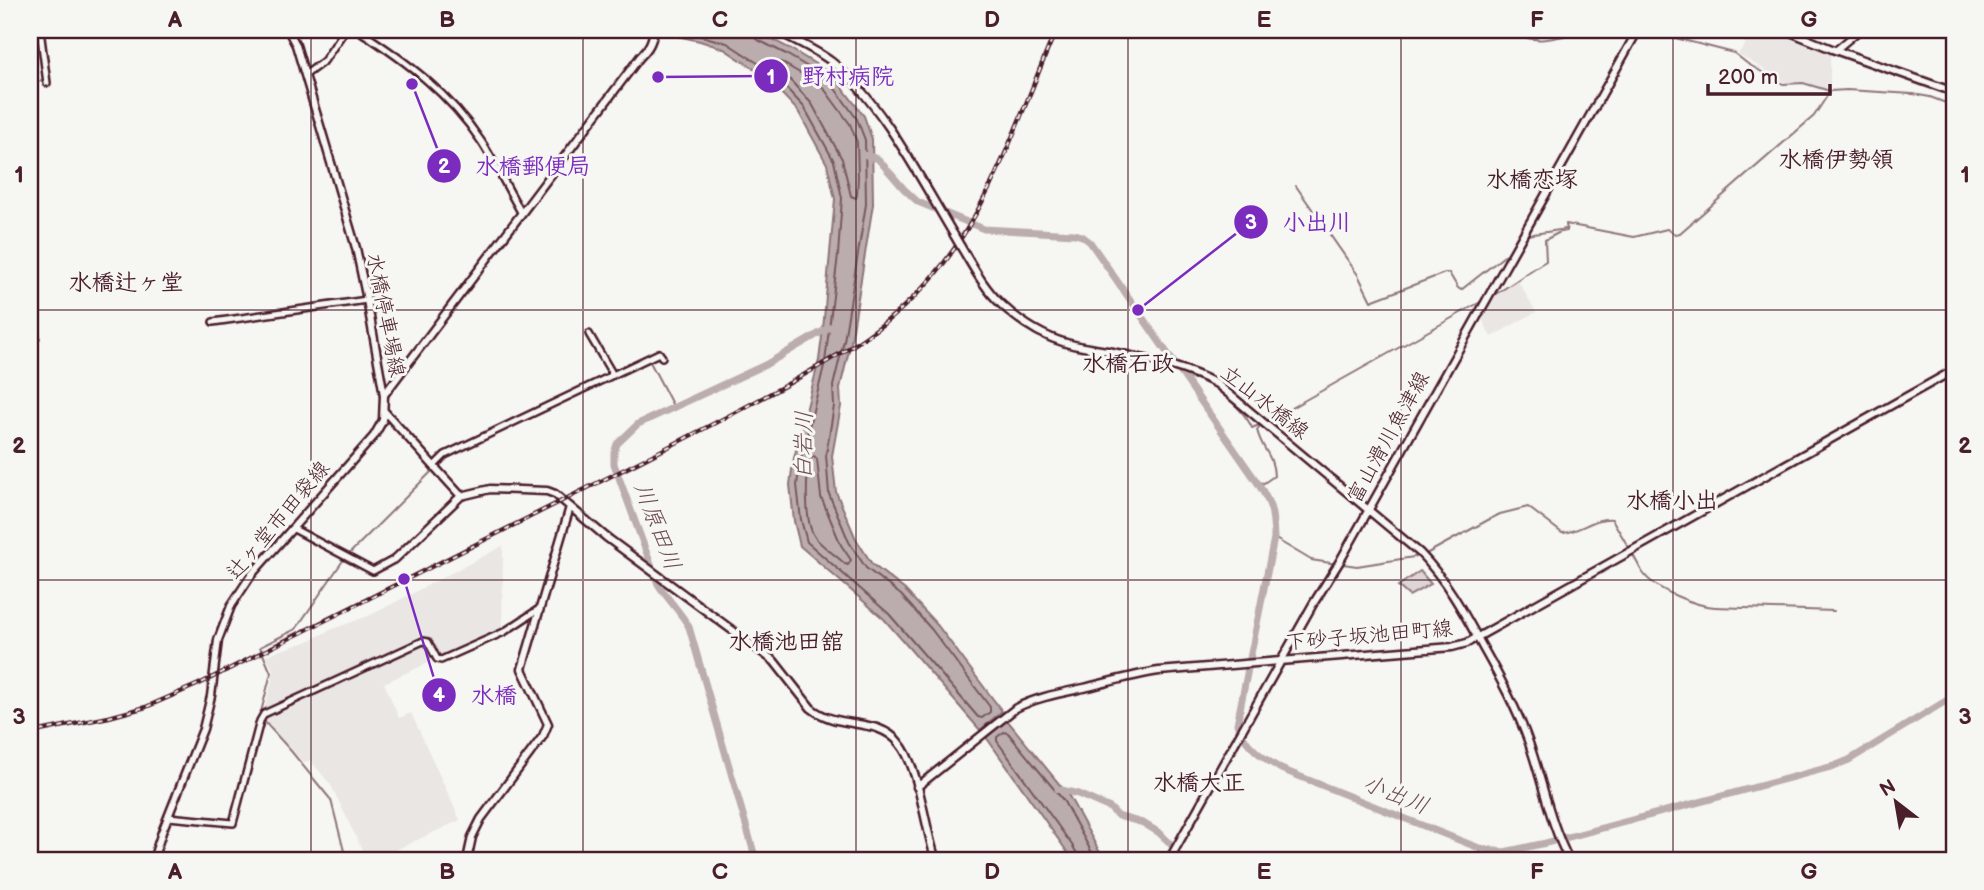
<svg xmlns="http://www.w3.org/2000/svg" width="1984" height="890" viewBox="0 0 1984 890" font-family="'Balsamiq Sans','Klee One',sans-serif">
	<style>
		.built { fill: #e9e6e3 }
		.green { fill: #ddd6d5; stroke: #947a80; stroke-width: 2 }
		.water { fill: #bbadae; stroke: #8e747a; stroke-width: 2 }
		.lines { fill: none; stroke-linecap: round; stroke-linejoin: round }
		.shore { stroke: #77585f; stroke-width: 2 }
		.stream { stroke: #8e747a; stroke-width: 2 }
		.river { stroke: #bbadae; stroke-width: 7 }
		.minor-casing { stroke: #4a1f2b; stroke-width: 10 }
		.major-casing { stroke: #4a1f2b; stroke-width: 11 }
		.minor { stroke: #f6f6f2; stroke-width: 5 }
		.major { stroke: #f6f6f2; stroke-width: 6 }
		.rail-casing { stroke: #4a1f2b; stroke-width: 4.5 }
		.rail { stroke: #f6f6f2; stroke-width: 2; stroke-dasharray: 5; stroke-linecap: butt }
		.major-bridge-casing { stroke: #4a1f2b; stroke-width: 11; stroke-linecap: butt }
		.major-bridge { stroke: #f6f6f2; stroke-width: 6 }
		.grid { fill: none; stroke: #4a1f2b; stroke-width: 2; stroke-opacity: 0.55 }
		.labels { text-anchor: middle; stroke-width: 6; stroke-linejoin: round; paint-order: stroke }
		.street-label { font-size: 21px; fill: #4a1f2b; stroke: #f6f6f2 }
		.neighbourhood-label { font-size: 23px; font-weight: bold; fill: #4a1f2b; stroke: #f6f6f2 }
		.water-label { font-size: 23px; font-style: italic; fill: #6c4a52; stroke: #f6f6f2 }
		.leader { fill: none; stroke: #7b2cbf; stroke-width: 2.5 }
		.callout-dot { fill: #7b2cbf; stroke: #f6f6f2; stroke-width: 2.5 }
		.mark-label { font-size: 21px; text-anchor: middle; font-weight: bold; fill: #fff }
		.callout-label { font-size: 23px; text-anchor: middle; font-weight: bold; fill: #7b2cbf; stroke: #f6f6f2; stroke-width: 6; stroke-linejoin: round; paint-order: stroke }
		.neatline { fill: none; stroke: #4a1f2b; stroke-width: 2.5 }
		.grid-label { font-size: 23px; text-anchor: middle; font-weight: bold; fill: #4a1f2b }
	</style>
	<rect width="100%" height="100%" fill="#f6f6f2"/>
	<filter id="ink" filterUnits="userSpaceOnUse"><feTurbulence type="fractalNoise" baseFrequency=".0143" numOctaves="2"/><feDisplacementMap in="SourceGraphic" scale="14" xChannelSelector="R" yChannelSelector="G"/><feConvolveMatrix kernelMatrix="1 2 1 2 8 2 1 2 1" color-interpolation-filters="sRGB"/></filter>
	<g filter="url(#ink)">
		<!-- built -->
		<g class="built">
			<path d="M1739 30H1779L1790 36 1830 52V90L1803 82 1786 83 1738 54 1746 44 1734 35Z"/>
			<path d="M1518 281 1536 312 1491 337 1481 317 1494 296Z"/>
			<path d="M503 546 502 629 384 683 399 718 411 713 460 820 374 860H367L331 785 310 760 304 763 265 720 264 711 274 672 266 655 306 642 333 629 371 615Z"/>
		</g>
		<!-- green -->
		<path class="green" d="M1420 571 1431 584 1409 596 1398 586Z"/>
		<!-- water -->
		<g class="water">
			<path d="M649 30H754L789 48 832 74 864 116 872 139 873 204 851 342 840 388 841 406 832 456 836 492 856 539 872 564 905 590 938 626 1002 711 980 730 884 619 800 546 794 521 790 485 793 462 819 360 823 329 835 199 827 164 798 111 765 76 724 49 700 41Z"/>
			<path d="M1007 720 1069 796 1104 860H1073L986 737Z"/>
		</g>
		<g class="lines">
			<!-- shore -->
			<g class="shore">
				<path d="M679 30 727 43 770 71 804 107 834 161 842 198 838 255 825 362 800 463 797 485 801 520 807 542 889 614 978 717 982 718 990 712V707L932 630 901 595 866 568 849 542 829 494 826 455 834 406 833 386 844 341 866 204 865 140 857 119 828 79 786 54 756 39 753 35 752 30"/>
				<path d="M781 62 822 86 850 124 857 142 858 177 857 195 856 198 851 196 842 159 812 104 779 68V65Z"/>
				<path d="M814 456 817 459 821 497 841 545 851 560 848 565 845 564C837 556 821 546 815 537 804 523 806 476 810 459Z"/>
				<path d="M1078 860V855L1072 845 997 741V737L1004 732 1008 733 1063 800 1096 860"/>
			</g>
			<!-- stream -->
			<g class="stream">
				<path d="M1501 30C1538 44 1547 41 1584 30"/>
				<path d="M1644 30 1734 53 1748 64 1783 84 1803 83 1830 91 1847 90 1913 94 1930 97 1954 106"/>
				<path d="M30 83 42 81"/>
				<path d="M1296 186 1358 275 1371 301 1445 273H1449L1458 288 1461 290 1508 253 1518 237"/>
				<path d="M1527 235 1566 229"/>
				<path d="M30 264 40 339"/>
				<path d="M1492 296C1512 285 1527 272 1546 261L1545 240 1560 232 1567 231 1566 224 1634 237 1667 229 1675 234 1680 233 1814 116 1829 93"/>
				<path d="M649 360 674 408"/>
				<path d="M1186 379C1207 374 1245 410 1252 428L1261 424"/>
				<path d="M1266 422 1484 300"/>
				<path d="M437 466 446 458 600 384"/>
				<path d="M1257 482 1264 483 1274 476C1273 453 1262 451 1257 430L1261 424"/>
				<path d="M1274 538 1311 560 1337 564"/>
				<path d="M1632 553C1636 560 1639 567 1643 573 1655 590 1696 606 1715 607L1834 611"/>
				<path d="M1426 554 1488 520 1500 514 1528 507 1562 533C1580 532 1594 517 1612 519L1629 548"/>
				<path d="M348 555 433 470"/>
				<path d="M1343 564 1357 566 1420 556"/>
				<path d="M260 716 271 673 260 647 296 629 344 559"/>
				<path d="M263 720 291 751 331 800 344 851V860"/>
				<path d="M30 838 33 860"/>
				<path d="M1479 848 1482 860"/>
			</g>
			<!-- river -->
			<g class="river">
				<path d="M866 155 878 159 904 189 918 202 984 229 1075 234 1082 236 1090 242 1257 482C1272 505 1273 511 1274 538L1237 724C1244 745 1263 758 1281 769L1479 848 1504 852 1546 843 1834 766 1849 760 1954 696"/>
				<path d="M1058 789 1078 794 1110 808 1118 816 1143 823 1158 832 1170 843 1182 860"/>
				<path d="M756 860 689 627C680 611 667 599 658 584L614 464V453L617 444 638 424 765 365 830 327"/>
			</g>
			<!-- minor casing -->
			<g class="minor-casing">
				<g id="minor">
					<path d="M40 30 47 83"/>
					<path d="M358 30C406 61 449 93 481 141 496 164 507 188 521 212"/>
					<path d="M1836 50 1860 30"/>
					<path d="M305 75 324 61 345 30"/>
					<path d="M213 322 367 300"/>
					<path d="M589 334 613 375"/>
					<path d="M434 466 445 455 659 353 662 357"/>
					<path d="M292 528 373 571 395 559"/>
					<path d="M168 817 233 823 260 721 264 714 423 641 428 642 437 659 441 660 504 632 539 609"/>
				</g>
			</g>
			<!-- major casing -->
			<g class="major-casing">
				<g id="major">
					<path d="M775 30C794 40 815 49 832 62 881 101 921 180 954 235"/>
					<path d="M1785 30 1832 49 1954 92"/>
					<path d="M961 247C973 267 984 288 1001 304 1019 321 1042 336 1066 343 1079 347 1094 349 1108 351 1145 359 1184 366 1217 384L1420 553C1447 581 1464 613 1482 646 1500 678 1517 709 1529 743 1543 783 1550 823 1569 860"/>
					<path d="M384 395 640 57C649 48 652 42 654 30"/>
					<path d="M384 411 461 496"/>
					<path d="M395 559 461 496 490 489 547 491 555 494 606 537 774 661 811 708C831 724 854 721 877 728 885 731 894 736 899 743 919 765 925 830 936 860"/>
					<path d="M917 787 1016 708C1037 697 1061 693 1084 688 1109 682 1133 675 1159 671L1452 647 1467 643 1954 370"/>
					<path d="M153 860 162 832 203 729 211 696 218 640 231 606 252 574 374 436 383 420 384 395 367 300 356 248 324 139 296 45 288 30"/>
					<path d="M467 860 472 837 481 819 543 736 548 724 522 669 570 507"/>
					<path d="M1169 860 1313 604 1340 561 1638 30"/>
				</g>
			</g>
			<!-- minor -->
			<use href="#minor" class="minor"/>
			<!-- major -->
			<use href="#major" class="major"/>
			<!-- rail casing -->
			<g class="rail-casing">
				<path id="rail" d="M30 733 109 717 146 707 199 684C340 614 480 542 621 471 676 443 732 415 786 385 841 354 888 328 930 280 991 211 1020 113 1056 30"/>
			</g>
			<!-- rail -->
			<use href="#rail" class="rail"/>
			<!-- major-bridge casing -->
			<g class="major-bridge-casing">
				<path id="major-bridge" d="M954 235 961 247"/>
			</g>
			<!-- major-bridge -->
			<use href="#major-bridge" class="major-bridge"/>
		</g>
	</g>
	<!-- grid -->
	<path class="grid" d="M311 30V860M583 30V860M856 30V860M1128 30V860M1401 30V860M1673 30V860M30 310H1954M30 580H1954"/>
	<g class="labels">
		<!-- street labels -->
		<g class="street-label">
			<text transform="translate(386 315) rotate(79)" y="7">水橋停車場線</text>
			<text transform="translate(1265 402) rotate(38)" y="7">立山水橋線</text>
			<text transform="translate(1388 437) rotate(-61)" y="7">富山滑川魚津線</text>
			<text transform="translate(278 520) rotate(-50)" y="7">辻ヶ堂市田袋線</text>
			<text transform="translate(1369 635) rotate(-5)" y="7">下砂子坂池田町線</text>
		</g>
		<!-- neighbourhood labels -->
		<g class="neighbourhood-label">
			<text x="1836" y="167">水橋伊勢領</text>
			<text x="1532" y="187">水橋恋塚</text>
			<text x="126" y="290">水橋辻ヶ堂</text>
			<text x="1128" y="371">水橋石政</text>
			<text x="1672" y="508">水橋小出</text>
			<text x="786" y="649">水橋池田舘</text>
			<text x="1199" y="790">水橋大正</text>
		</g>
		<!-- water labels -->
		<g class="water-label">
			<text transform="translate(803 445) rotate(-89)" y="8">白岩川</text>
			<text transform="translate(658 526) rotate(69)" y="8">川原田川</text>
			<text transform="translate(1396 794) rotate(22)" y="8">小出川</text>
		</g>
	</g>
	<!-- callouts -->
	<path class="leader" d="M658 77L771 76M412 84L444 166M1138 310L1251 222M404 579L439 695"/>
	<g class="callout-dot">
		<circle cx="658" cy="77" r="7"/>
		<circle cx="412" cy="84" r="7"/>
		<circle cx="1138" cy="310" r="7"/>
		<circle cx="404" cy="579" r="7"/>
		<circle cx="771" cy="76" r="18"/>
		<circle cx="444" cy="166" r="18"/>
		<circle cx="1251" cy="222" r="18"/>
		<circle cx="439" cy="695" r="18"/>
	</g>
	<g class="mark-label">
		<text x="771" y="84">1</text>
		<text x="444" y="173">2</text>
		<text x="1251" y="229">3</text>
		<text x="439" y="702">4</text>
	</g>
	<g class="callout-label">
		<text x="848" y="84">野村病院</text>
		<text x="533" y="174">水橋郵便局</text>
		<text x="1317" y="230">小出川</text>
		<text x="494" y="703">水橋</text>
	</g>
	<!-- margin -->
	<rect width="1984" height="890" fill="none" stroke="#f6f6f2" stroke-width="77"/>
	<!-- north arrow -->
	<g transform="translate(1896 802) rotate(329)" stroke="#f6f6f2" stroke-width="5" paint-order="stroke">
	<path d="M0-5L12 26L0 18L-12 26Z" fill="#4a1f2b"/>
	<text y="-10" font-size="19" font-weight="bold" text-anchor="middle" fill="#4a1f2b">N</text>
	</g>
	<!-- scale -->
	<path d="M1708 84v10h122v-10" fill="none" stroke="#4a1f2b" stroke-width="3.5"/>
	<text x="1718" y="84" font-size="21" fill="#4a1f2b" stroke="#f6f6f2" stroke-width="5" paint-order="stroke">200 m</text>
	<rect x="38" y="38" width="1908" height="814" class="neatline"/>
	<g class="grid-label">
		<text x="175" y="27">A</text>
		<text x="447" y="27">B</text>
		<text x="720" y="27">C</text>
		<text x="992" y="27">D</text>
		<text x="1264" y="27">E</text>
		<text x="1537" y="27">F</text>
		<text x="1809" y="27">G</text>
		<text x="19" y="182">1</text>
		<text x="1965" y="182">1</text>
		<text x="19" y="453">2</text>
		<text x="1965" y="453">2</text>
		<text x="19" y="724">3</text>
		<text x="1965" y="724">3</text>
		<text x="175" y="879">A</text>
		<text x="447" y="879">B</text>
		<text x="720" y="879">C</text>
		<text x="992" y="879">D</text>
		<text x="1264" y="879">E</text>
		<text x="1537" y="879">F</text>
		<text x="1809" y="879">G</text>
	</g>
</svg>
